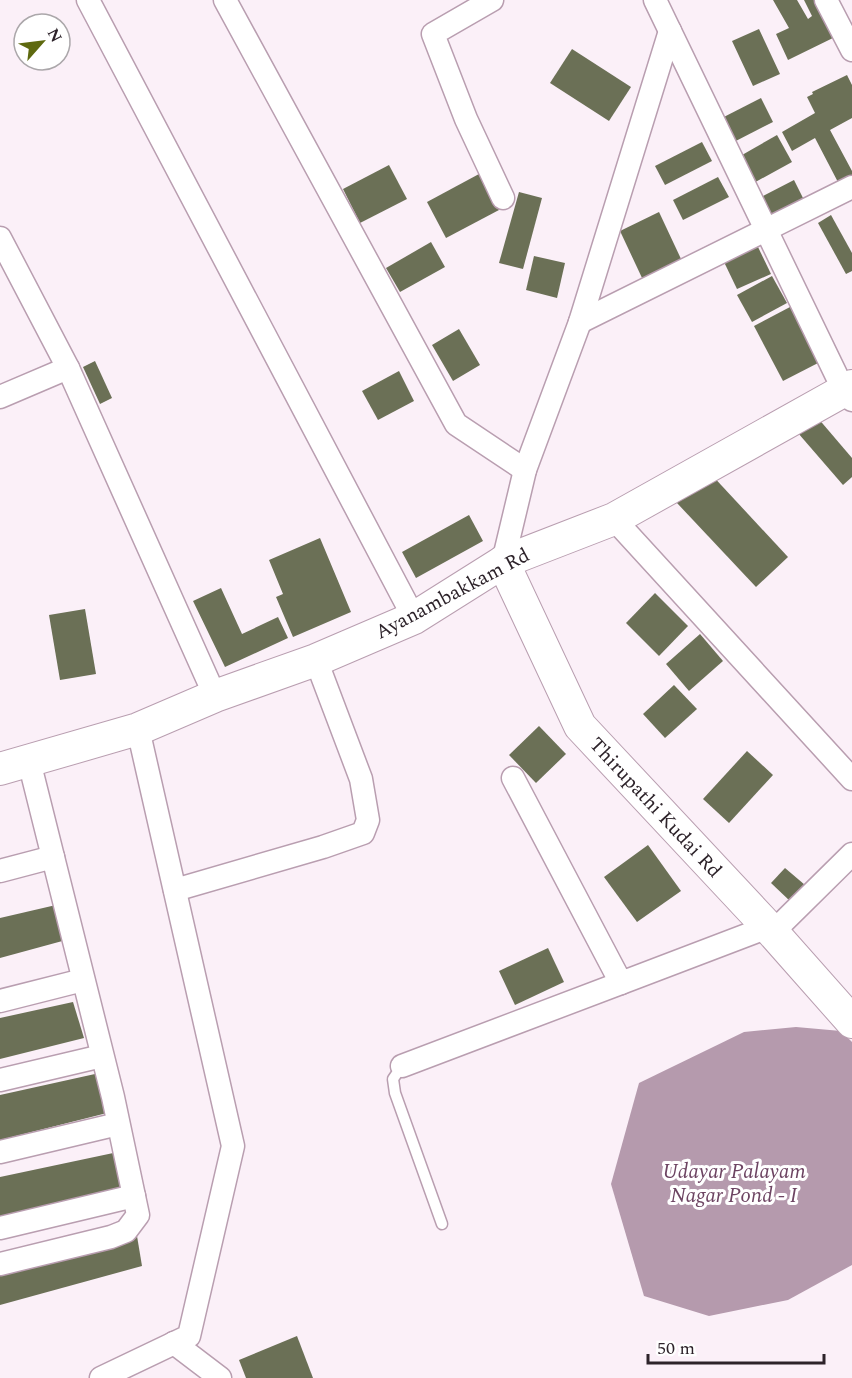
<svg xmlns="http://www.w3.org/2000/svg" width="852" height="1378" viewBox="0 0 852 1378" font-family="Spectral,serif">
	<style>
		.water { fill: #b59aad }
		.building { fill: #6b7056 }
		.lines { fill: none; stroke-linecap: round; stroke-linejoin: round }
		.lane-casing { stroke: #b99eb0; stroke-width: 13 }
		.street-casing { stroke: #b99eb0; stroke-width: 25 }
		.secondary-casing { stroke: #b99eb0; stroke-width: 34 }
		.lane { stroke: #fff; stroke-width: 10 }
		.street { stroke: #fff; stroke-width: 22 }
		.secondary { stroke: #fff; stroke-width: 32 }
		.labels { text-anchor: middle; stroke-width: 6; stroke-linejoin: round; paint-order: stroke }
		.street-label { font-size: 20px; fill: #2d232a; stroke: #fff }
		.water-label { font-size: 21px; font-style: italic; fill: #6d4462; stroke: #fff }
	</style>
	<rect width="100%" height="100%" fill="#fbf0f8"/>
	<!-- water -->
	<path class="water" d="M796 1027 841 1031 852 1042V1265L788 1300 709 1316 644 1296 611 1184 639 1083 744 1032Z"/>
	<!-- building -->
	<g class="building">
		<path d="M773 0H797L808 19 812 16 804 0H819L837 36 788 60 776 34 789 28Z"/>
		<path d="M759 29 780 74 753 86 732 41Z"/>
		<path d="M572 49 631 87 609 121 550 83Z"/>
		<path d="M847 75 852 85V118L830 130 852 171V180L840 186 815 138 792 151 782 132 815 113 807 97 813 94 812 92Z"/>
		<path d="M761 98 773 122 728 145 716 121Z"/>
		<path d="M777 135 792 162 750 185 735 159Z"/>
		<path d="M702 142 712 161 665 185 655 166Z"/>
		<path d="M389 165 407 199 360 223 343 189Z"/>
		<path d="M479 174 499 210 446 238 427 202Z"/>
		<path d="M718 177 729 197 683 220 673 200Z"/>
		<path d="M794 180 807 206 771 225 757 199Z"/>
		<path d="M519 192 542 198 523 269 499 263Z"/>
		<path d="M659 212 682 261 643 280 620 231Z"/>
		<path d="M831 215 852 253V271L846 274 818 223Z"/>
		<path d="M431 242 445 267 400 292 386 268Z"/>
		<path d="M758 247 771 274 737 289 724 262Z"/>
		<path d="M534 256 565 263 557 298 526 290Z"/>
		<path d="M772 276 787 303 752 322 737 295Z"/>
		<path d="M790 307 820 362 783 381 754 326Z"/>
		<path d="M459 329 480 365 453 381 432 345Z"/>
		<path d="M95 361 112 398 100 404 83 367Z"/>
		<path d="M399 371 414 401 378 420 362 391Z"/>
		<path d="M817 417 852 458V477L843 485 798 433Z"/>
		<path d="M709 472 788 557 756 587 677 503Z"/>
		<path d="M469 515 483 541 416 578 402 552Z"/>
		<path d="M320 538 351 612 293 637 276 597 283 594 269 560Z"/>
		<path d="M221 588 242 634 278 617 288 638 225 667 193 601Z"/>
		<path d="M655 593 688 626 659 656 626 623Z"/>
		<path d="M85 609 96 674 60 680 49 615Z"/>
		<path d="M700 634 723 661 689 691 666 664Z"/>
		<path d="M674 685 697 709 665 738 643 714Z"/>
		<path d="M539 726 566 754 536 783 509 755Z"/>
		<path d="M747 751 773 775 729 823 703 799Z"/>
		<path d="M648 845 681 891 637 922 604 877Z"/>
		<path d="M785 868 805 885 791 902 771 883Z"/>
		<path d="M56 905 66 940 0 958V918Z"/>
		<path d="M548 948 564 982 515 1005 499 971Z"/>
		<path d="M73 1002 84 1038 0 1059V1018Z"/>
		<path d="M95 1074 107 1113 0 1140V1095Z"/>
		<path d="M118 1152 125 1188 0 1218V1177Z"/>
		<path d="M137 1236 142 1266 0 1305V1270Z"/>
		<path d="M297 1336 313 1378H246L239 1360Z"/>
	</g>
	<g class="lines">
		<!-- lane casing -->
		<g class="lane-casing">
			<path id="lane" d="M402 1066 393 1079 395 1093 442 1224"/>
		</g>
		<!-- street casing -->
		<g class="street-casing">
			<g id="street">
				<path d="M88 0 414 618"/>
				<path d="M225 0 456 424 525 470"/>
				<path d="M492 0 433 34 466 119 503 198"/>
				<path d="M655 0 844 391 852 400"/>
				<path d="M826 0 852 50"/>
				<path d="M0 238 68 368 215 696"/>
				<path d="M580 322 852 187"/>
				<path d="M0 397 68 368"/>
				<path d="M614 519 852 779"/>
				<path d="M503 562 525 470 580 322 670 31"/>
				<path d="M513 778 621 983 768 927"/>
				<path d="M0 871 53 857"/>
				<path d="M175 890 323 847 363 833 368 820 361 779 316 660"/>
				<path d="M773 932 852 854"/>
				<path d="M0 1001 83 980"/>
				<path d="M402 1066 621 983"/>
				<path d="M0 1080 102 1056"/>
				<path d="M0 1152 118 1124"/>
				<path d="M0 1228 134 1196"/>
				<path d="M0 1264 111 1237 126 1231 138 1215 113 1097 29 761"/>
				<path d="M174 1343 220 1378"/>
				<path d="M101 1378 189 1336 233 1146 138 729"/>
			</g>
		</g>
		<!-- secondary casing -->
		<g class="secondary-casing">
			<g id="secondary">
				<path d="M503 562 580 726 768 927 852 1022"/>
				<path d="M0 769 138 729 215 696 316 660 414 618 503 562 614 519 852 386"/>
			</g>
		</g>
		<!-- lane -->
		<use href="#lane" class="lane"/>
		<!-- street -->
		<use href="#street" class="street"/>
		<!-- secondary -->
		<use href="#secondary" class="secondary"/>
	</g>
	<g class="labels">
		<!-- street labels -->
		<g class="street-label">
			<text transform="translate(452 593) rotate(-28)" y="7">Ayanambakkam Rd</text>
			<text transform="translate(656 807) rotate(47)" y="7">Thirupathi Kudai Rd</text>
		</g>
		<!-- water labels -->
		<g class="water-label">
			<text x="734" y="1178">Udayar Palayam<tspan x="734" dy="24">Nagar Pond - I</tspan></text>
		</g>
	</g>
	<!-- north arrow -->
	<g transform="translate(42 42) rotate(62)"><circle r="28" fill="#ffffff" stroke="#aba7aa" stroke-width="1.5"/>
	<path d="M0-4.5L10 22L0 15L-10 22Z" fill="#5e690f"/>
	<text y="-9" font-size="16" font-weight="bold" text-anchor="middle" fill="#2d232a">N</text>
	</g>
	<!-- scale -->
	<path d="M648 1354v9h176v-9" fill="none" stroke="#2d232a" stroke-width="3"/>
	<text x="657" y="1354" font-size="18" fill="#2d232a" stroke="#ffffff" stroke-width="4.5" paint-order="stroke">50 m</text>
</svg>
